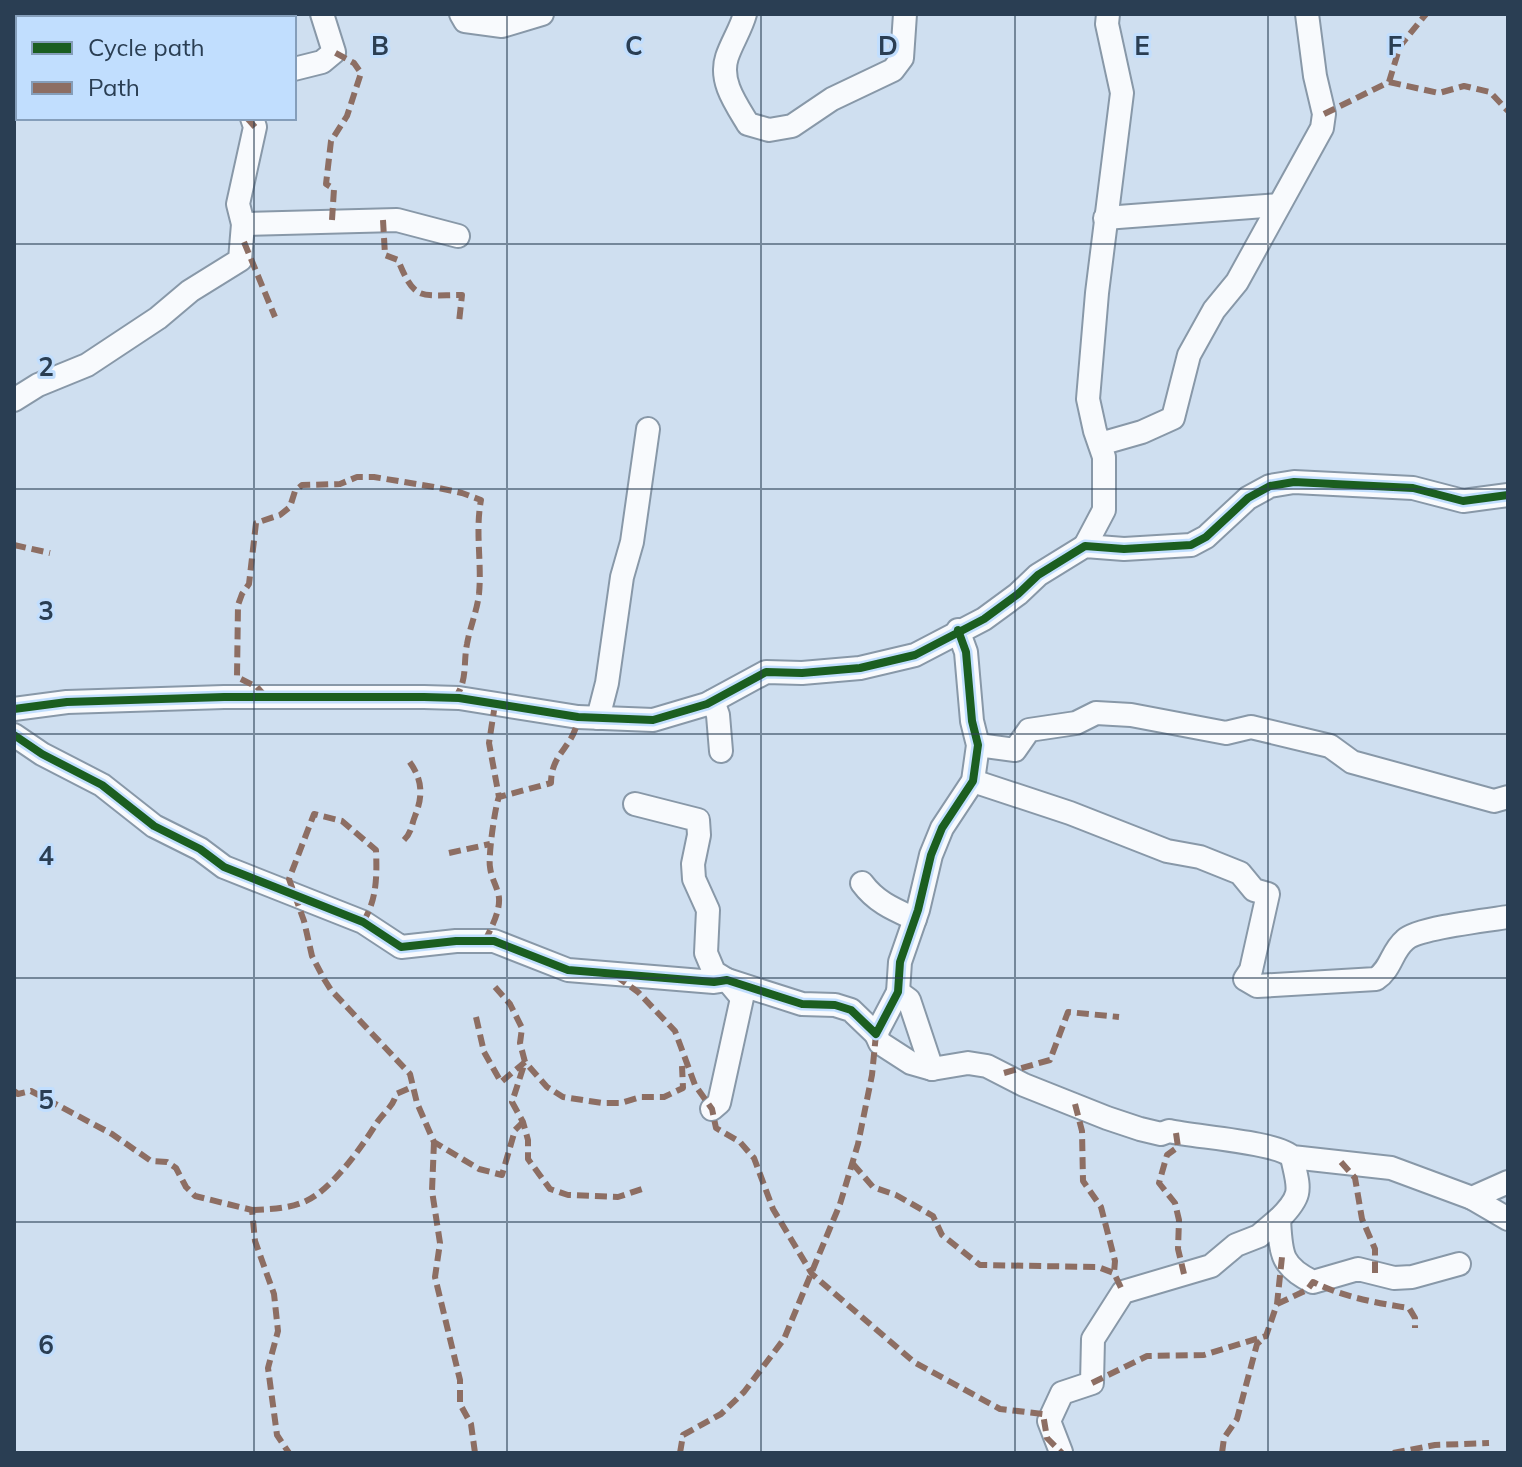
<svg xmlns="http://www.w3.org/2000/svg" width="1522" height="1467" viewBox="0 0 1522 1467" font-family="Mulish,sans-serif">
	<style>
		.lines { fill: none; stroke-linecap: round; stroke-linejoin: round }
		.minor-casing { stroke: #8898a8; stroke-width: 26 }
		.minor { stroke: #f8fafd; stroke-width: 22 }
		.quiet { stroke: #8d6e63; stroke-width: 6; stroke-dasharray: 12 6; stroke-linecap: butt }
		.cycleway-casing { stroke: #c1defe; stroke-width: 13 }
		.cycleway { stroke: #1b5e20; stroke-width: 8 }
		.grid { fill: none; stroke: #2a3e53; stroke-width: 2; stroke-opacity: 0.55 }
		.grid-label { font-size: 26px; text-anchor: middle; font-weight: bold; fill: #2a3e53; stroke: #c1defe; stroke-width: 6; stroke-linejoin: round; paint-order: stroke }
	</style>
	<rect width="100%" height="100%" fill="#cfdff0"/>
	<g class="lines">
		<!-- minor casing -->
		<g class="minor-casing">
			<g id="minor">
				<path d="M461 14 465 21 502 26 542 14"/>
				<path d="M745 14C741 29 732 42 727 57 719 81 736 104 748 124L769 130 792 126 832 99 893 70 902 58 905 14"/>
				<path d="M294 69 322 62 334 52 322 14"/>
				<path d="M1105 218 1279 205"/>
				<path d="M243 224 397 220 458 236"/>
				<path d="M14 400 38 385 87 365 158 318 190 291 240 260 243 224 238 204 255 127 252 118"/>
				<path d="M1100 444 1142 432 1173 418 1189 355 1214 310 1237 282 1322 128 1324 114 1315 76 1307 14"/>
				<path d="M1085 546 1104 510V457L1095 431 1088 399 1097 293 1122 93 1107 24 1108 14"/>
				<path d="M713 701 718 715 721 751"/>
				<path d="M14 709 67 702 224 697H424L459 698 578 717 653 720 707 704 766 672 802 673 860 668 915 655 984 619 1018 594 1038 575 1085 546 1124 549 1191 545 1206 537 1248 498 1270 486 1294 482 1413 488 1463 501 1508 495"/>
				<path d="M598 718 607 683 622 577 632 542 648 429"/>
				<path d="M14 735 42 754 102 785 154 826 200 849 224 867 363 922 401 947 456 941H494L568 970 714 982 727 980 802 1004 835 1005 851 1010 876 1034 898 992 900 962 918 910 931 855 942 828 973 781 978 745 972 721 966 652 958 630"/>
				<path d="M978 745 1015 750 1029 730 1076 723 1096 713 1131 715 1226 733 1251 727 1330 746 1352 762 1494 801 1508 797"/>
				<path d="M973 781 1070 813 1167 851 1200 857 1240 873 1254 890 1268 894 1251 970 1245 979 1257 986 1376 979C1392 968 1391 952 1405 940 1417 928 1488 920 1508 917"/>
				<path d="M635 804 698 820 699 835 693 864 694 879 708 910 706 953 714 972 727 980 742 998 719 1103 712 1109"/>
				<path d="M862 883C876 902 893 909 915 919"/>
				<path d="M898 992 909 1000 932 1069"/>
				<path d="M876 1034 880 1043 911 1063 932 1069 968 1063 987 1066 1024 1085 1107 1118 1140 1129 1161 1134 1169 1131C1194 1137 1278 1142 1292 1157L1391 1168 1472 1198 1508 1182"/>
				<path d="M1292 1157C1299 1189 1304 1194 1279 1219 1281 1253 1280 1266 1313 1282L1358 1269 1394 1278 1412 1277 1459 1264"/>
				<path d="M1472 1198 1508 1219"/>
				<path d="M1061 1452 1049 1421 1062 1393 1092 1383 1093 1339 1123 1292 1211 1266 1236 1245 1259 1236 1279 1219"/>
			</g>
		</g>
		<!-- minor -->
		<use href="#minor" class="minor"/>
		<!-- quiet -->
		<g class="quiet">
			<path d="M1389 82 1439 93 1464 86 1490 92 1508 111"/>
			<path d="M1324 114 1389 82 1400 46 1426 14"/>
			<path d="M247 118 255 127"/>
			<path d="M332 220 334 189 326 184 331 141 347 116 361 73 354 63 334 52"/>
			<path d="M383 220 385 255 398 260C415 302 420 295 462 295L459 322"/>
			<path d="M244 242 275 317"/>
			<path d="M14 545 50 553"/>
			<path d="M265 696 257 687 237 677 238 605 242 594 249 584 256 523 280 515 290 507 295 491 302 485 340 484 357 477H374L434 487 462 493 481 500C475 532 482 563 479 594 477 611 470 627 467 644 463 664 468 680 455 698"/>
			<path d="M495 704 489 743 499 797"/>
			<path d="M404 840C412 832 411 826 415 816 423 796 423 780 409 761"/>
			<path d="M449 853 490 844"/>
			<path d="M363 922C377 900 377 876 376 850L342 821 314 814 289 879 304 921 312 956 324 979 331 990 410 1074 417 1103 434 1142 479 1169 502 1175 515 1130 523 1122"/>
			<path d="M485 941C491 928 500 912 499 898 498 888 491 878 490 867 488 857 495 806 499 797L551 783C551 752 575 747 578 717"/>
			<path d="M616 976 638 992 675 1031 695 1085 712 1109 716 1128 740 1142 754 1158 773 1209 812 1274 914 1362 1000 1409 1043 1414 1047 1438 1062 1453"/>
			<path d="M495 987 510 1004 522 1028 520 1043 525 1062 512 1102 523 1122 528 1140V1159L550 1189 568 1195 618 1197 645 1188"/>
			<path d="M476 1017 484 1052 501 1082 525 1062 547 1087 563 1097 602 1103H621L641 1097H664L683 1088 682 1066"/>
			<path d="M1004 1073 1050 1060 1068 1012 1119 1017"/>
			<path d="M14 1091 18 1094 31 1091 112 1134 151 1161 167 1162 176 1168 186 1187 195 1196 252 1210 255 1241 274 1294 278 1331 268 1368 277 1435 289 1453"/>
			<path d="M1075 1104 1082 1131 1083 1181 1101 1207 1115 1261 1114 1273"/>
			<path d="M1176 1133 1178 1147 1167 1155 1159 1183 1175 1203 1179 1220 1178 1249 1184 1274"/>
			<path d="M434 1142 432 1191 440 1243 435 1277 460 1380V1404L471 1424 475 1453"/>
			<path d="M1341 1162 1355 1178 1362 1219 1375 1249V1273"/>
			<path d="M853 1164 873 1187 896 1195 933 1216 942 1235 980 1265 1098 1267 1114 1273 1123 1292"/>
			<path d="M252 1210C270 1209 289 1209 306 1201 331 1190 362 1147 376 1124 383 1113 394 1106 396 1094L412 1087"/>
			<path d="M1277 1304 1307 1290 1313 1282C1343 1297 1376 1303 1409 1308L1415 1318V1328"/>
			<path d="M1092 1383 1147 1356 1204 1355 1266 1336 1277 1304 1282 1257"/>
			<path d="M680 1453 683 1435 721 1414 744 1392 784 1339 840 1204 858 1144 872 1075 876 1034"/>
			<path d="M1222 1453 1224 1438 1237 1419 1257 1344 1266 1336"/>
			<path d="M1393 1453 1435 1445 1489 1443"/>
		</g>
		<!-- cycleway casing -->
		<g class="cycleway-casing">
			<g id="cycleway">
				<path d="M14 709 67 702 224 697H424L459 698 578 717 653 720 707 704 766 672 802 673 860 668 915 655 984 619 1018 594 1038 575 1085 546 1124 549 1191 545 1206 537 1248 498 1270 486 1294 482 1413 488 1463 501 1508 495"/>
				<path d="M14 735 42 754 102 785 154 826 200 849 224 867 363 922 401 947 456 941H494L568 970 714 982 727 980 802 1004 835 1005 851 1010 876 1034 898 992 900 962 918 910 931 855 942 828 973 781 978 745 972 721 966 652 958 630"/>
			</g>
		</g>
		<!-- cycleway -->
		<use href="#cycleway" class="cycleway"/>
	</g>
	<!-- grid -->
	<path class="grid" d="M254 14V18M507 14V1453M761 14V1453M1015 14V1453M1268 14V1453M254 118V1453M14 244H1508M14 489H1508M14 734H1508M14 978H1508M14 1222H1508"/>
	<g class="grid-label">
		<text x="380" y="55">B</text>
		<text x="634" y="55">C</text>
		<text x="888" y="55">D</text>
		<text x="1142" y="55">E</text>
		<text x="1395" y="55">F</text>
		<text x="46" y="376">2</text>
		<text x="46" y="620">3</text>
		<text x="46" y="865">4</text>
		<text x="46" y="1109">5</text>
		<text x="46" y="1354">6</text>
	</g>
	<!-- border -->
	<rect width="1522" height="1467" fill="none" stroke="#2a3e53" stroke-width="32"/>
	<!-- legend -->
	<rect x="16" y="16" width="280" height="104" fill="#c1defe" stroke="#859eba" stroke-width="2"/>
	<rect x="32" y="42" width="40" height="12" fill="#1b5e20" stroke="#859eba" stroke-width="2"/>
	<text x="88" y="56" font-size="24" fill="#2a3e53">Cycle path</text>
	<rect x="32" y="82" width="40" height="12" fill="#8d6e63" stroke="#859eba" stroke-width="2"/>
	<text x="88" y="96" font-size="24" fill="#2a3e53">Path</text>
</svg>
